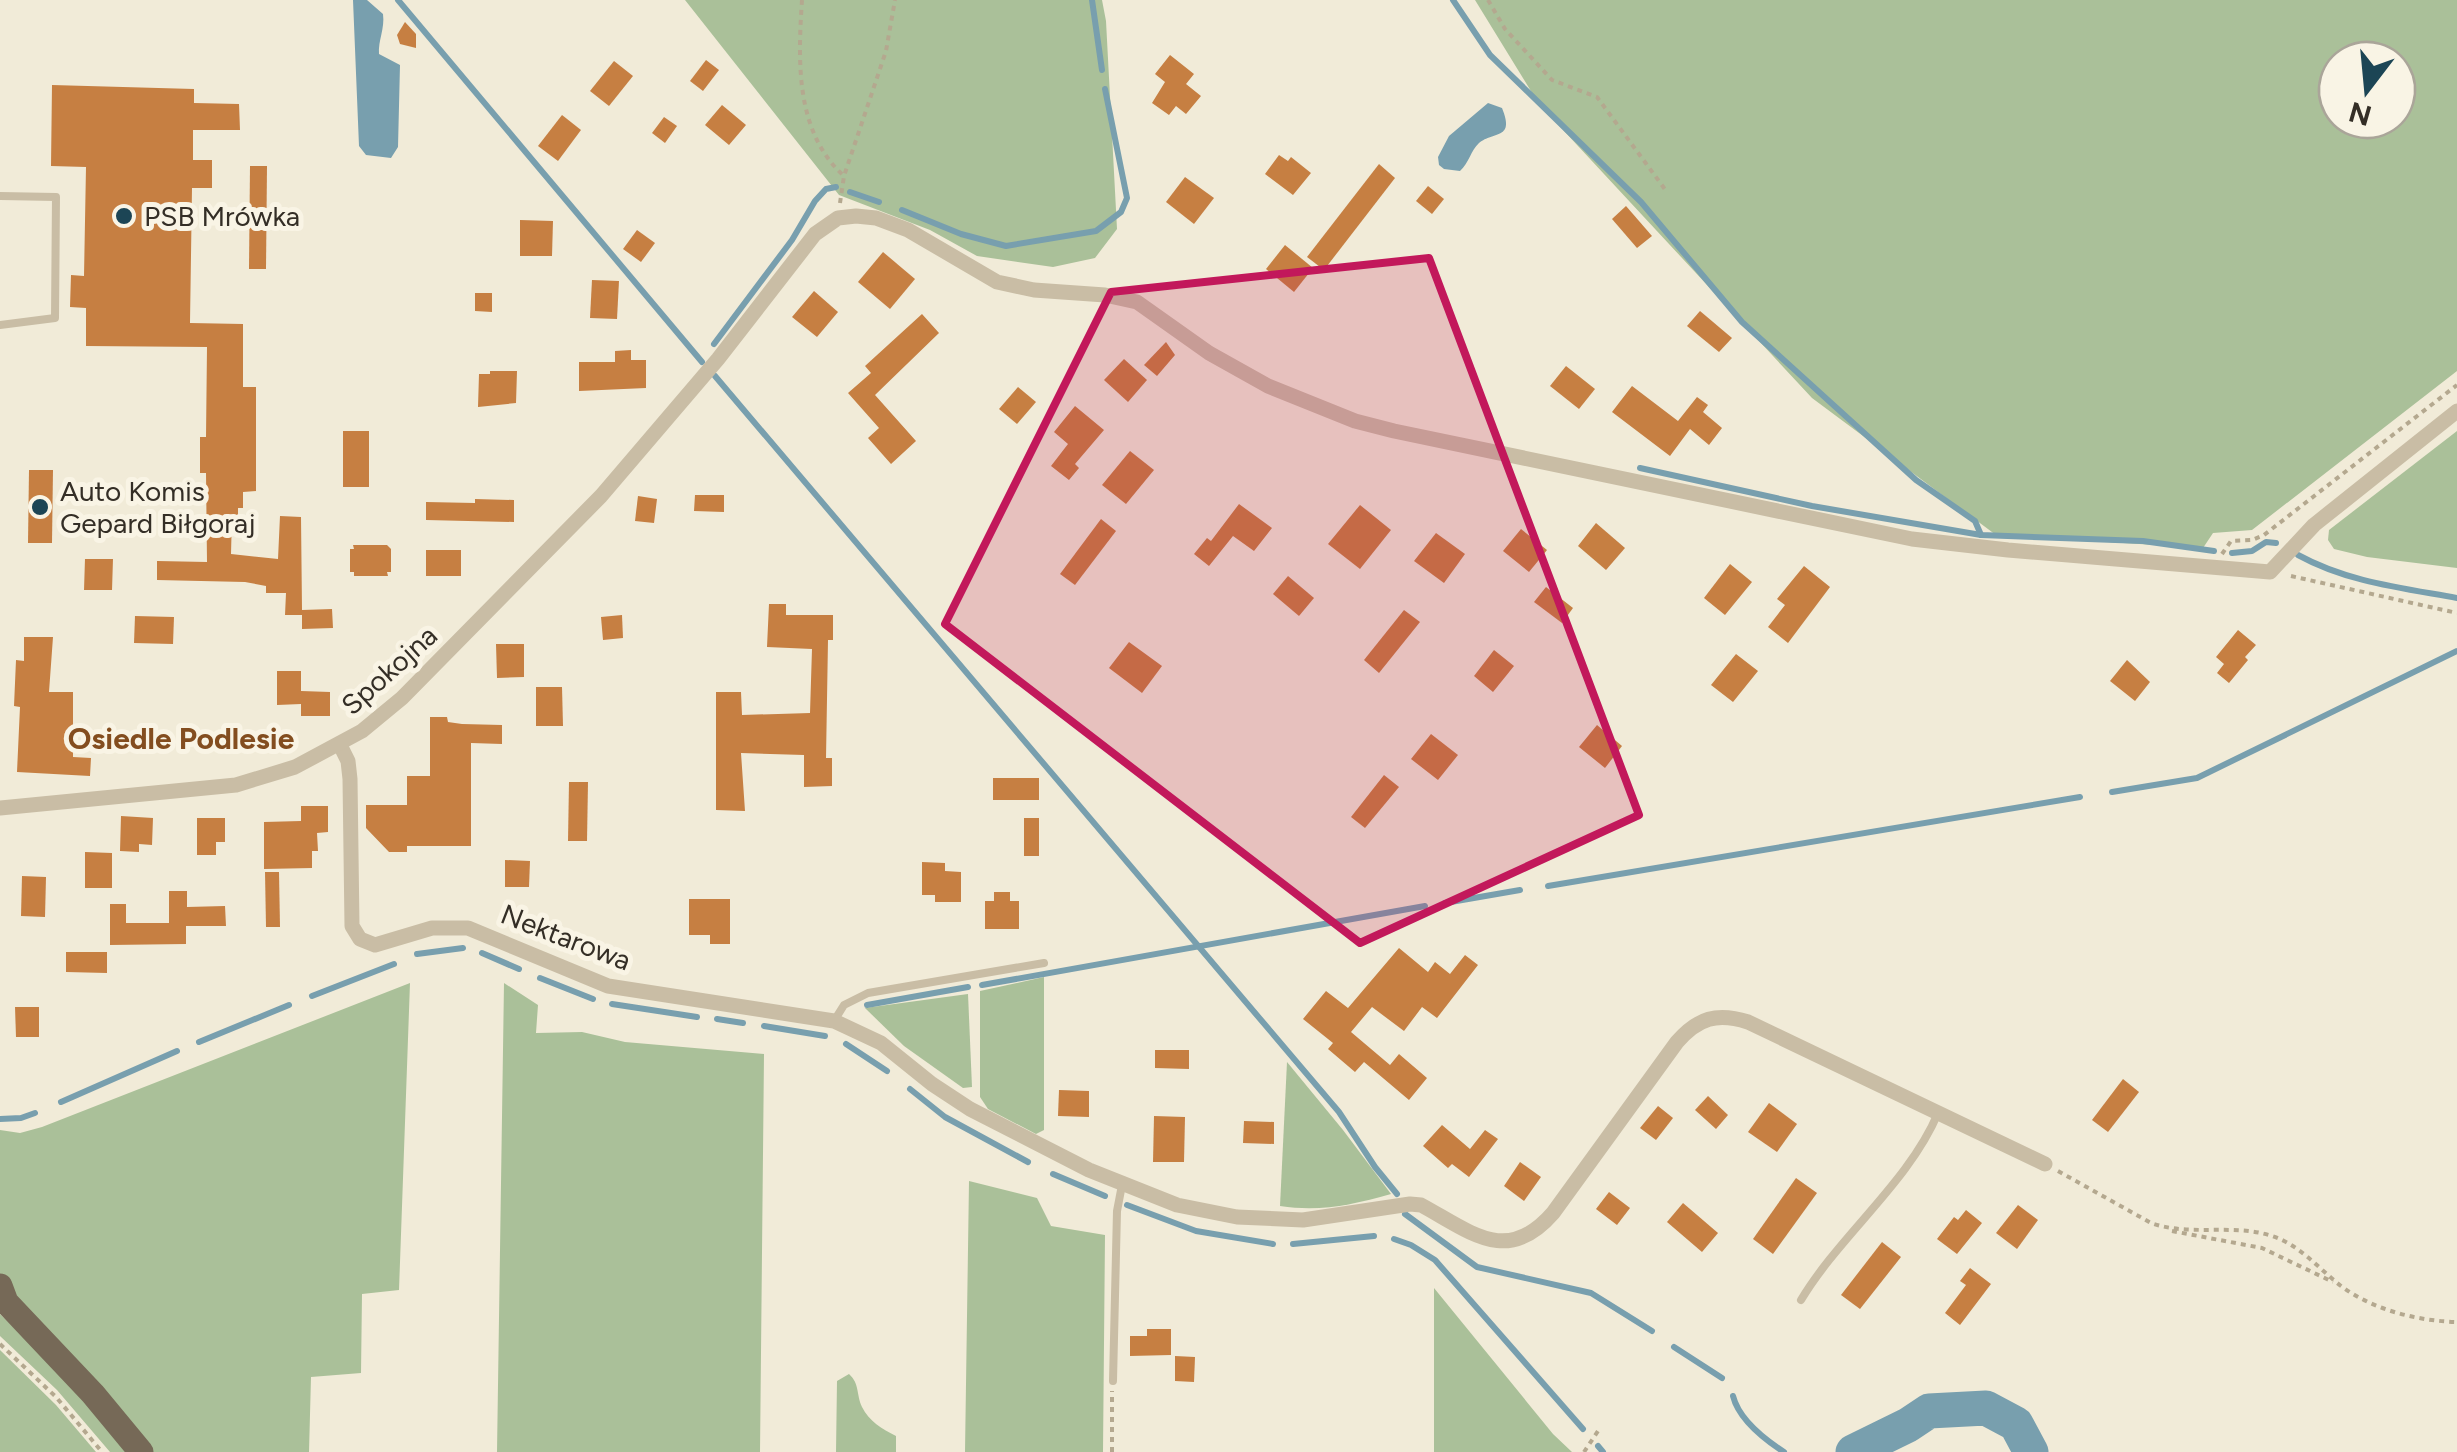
<svg xmlns="http://www.w3.org/2000/svg" width="2457" height="1452" viewBox="0 0 2457 1452" font-family="Figtree,sans-serif">
	<style>
		.green { fill: #aac099; fill-rule: evenodd }
		.water { fill: #789fae }
		.lines { fill: none; stroke-linecap: round; stroke-linejoin: round }
		.stream { stroke: #789fae; stroke-width: 6 }
		.river { stroke: #789fae; stroke-width: 35 }
		.building { fill: #c67f42 }
		.path { stroke: #b4a88f; stroke-width: 4; stroke-dasharray: 5 5; stroke-linecap: butt }
		.lane { stroke: #c9bda5; stroke-width: 8 }
		.street { stroke: #c9bda5; stroke-width: 15 }
		.primary { stroke: #766957; stroke-width: 25 }
		.marked { fill: #c2185b; fill-opacity: 0.2; stroke: #c2185b; stroke-width: 8; stroke-linejoin: round }
		.poi-dot { fill: #1c4555; stroke: #f9f4e5; stroke-width: 4 }
		.labels { text-anchor: middle; stroke-width: 10; stroke-linejoin: round; paint-order: stroke }
		.poi-label { font-size: 28px; fill: #342e26; stroke: #f9f4e5; text-anchor: start }
		.street-label { font-size: 28px; fill: #342e26; stroke: #f9f4e5 }
		.neighbourhood-label { font-size: 30px; font-weight: bold; fill: #834d1f; stroke: #f9f4e5 }
	</style>
	<rect width="100%" height="100%" fill="#f1ebd8"/>
	<!-- green -->
	<g class="green">
		<path d="M685 0H1102L1106 21 1117 229 1095 258 1053 267 977 256 930 230 839 195Z"/>
		<path d="M1475 0H2457V371L2252 530 2213 533 2203 548 1996 535 1812 398 1539 104ZM2337 60H2397V120H2337Z"/>
		<path d="M2457 431V568L2367 557 2334 549 2328 540 2329 530Z"/>
		<path d="M1044 977V1130L1036 1134 988 1109 980 1097V991Z"/>
		<path d="M410 983 399 1290 362 1294 361 1373 311 1377 309 1452H153L0 1277V1130L20 1133 42 1127Z"/>
		<path d="M504 983 538 1005 536 1033 582 1032 625 1042 764 1054 760 1452H497Z"/>
		<path d="M968 994 972 1087 963 1088 904 1046 865 1008Z"/>
		<path d="M1287 1062 1343 1130 1391 1194C1352 1205 1320 1212 1280 1206Z"/>
		<path d="M969 1181 1037 1198 1051 1226 1105 1235 1103 1452H965Z"/>
		<path d="M1434 1288 1553 1434 1572 1452H1434Z"/>
		<path d="M0 1314 61 1373 129 1452H110L57 1390 0 1336Z"/>
		<path d="M0 1350 56 1405 96 1452H0Z"/>
		<path d="M849 1374C860 1384 856 1394 862 1407 869 1421 882 1429 896 1436V1452H836L837 1381Z"/>
	</g>
	<!-- water -->
	<g class="water">
		<path d="M353 0H367L383 14C385 29 378 40 379 54L400 65 398 147 391 158 366 155 359 146Z"/>
		<path d="M1488 103 1502 108C1515 140 1494 131 1479 143 1471 150 1469 163 1460 171L1444 169 1439 165 1438 157 1449 136Z"/>
	</g>
	<g class="lines">
		<!-- stream -->
		<g class="stream">
			<path d="M398 0 702 362"/>
			<path d="M1092 0 1102 70"/>
			<path d="M1453 0 1490 55 1641 202 1742 322 1916 480 1975 521 1981 535"/>
			<path d="M850 192 879 202"/>
			<path d="M902 210 961 234 1006 246 1096 231 1121 212 1127 198 1105 89"/>
			<path d="M714 344 792 240 815 201 826 189 836 187"/>
			<path d="M715 376 1339 1112 1375 1167 1397 1194"/>
			<path d="M1640 468 1812 506 1981 535 2143 541 2214 551"/>
			<path d="M2232 553 2252 551 2266 542 2276 543"/>
			<path d="M2298 555C2347 582 2402 588 2457 598"/>
			<path d="M2112 792 2197 778 2457 651"/>
			<path d="M1548 886 2080 797"/>
			<path d="M1445 903 1520 890"/>
			<path d="M482 953 519 969"/>
			<path d="M417 954 463 948"/>
			<path d="M540 978 593 999"/>
			<path d="M982 985 1425 906"/>
			<path d="M312 996 394 964"/>
			<path d="M612 1004 697 1017"/>
			<path d="M867 1005 968 987"/>
			<path d="M717 1019 743 1023"/>
			<path d="M764 1026 825 1036"/>
			<path d="M199 1042 289 1005"/>
			<path d="M846 1044 887 1071"/>
			<path d="M910 1089 945 1117 1028 1162"/>
			<path d="M61 1102 177 1051"/>
			<path d="M0 1119 21 1118 35 1113"/>
			<path d="M1053 1174 1105 1196"/>
			<path d="M1127 1205 1196 1231 1273 1244"/>
			<path d="M1405 1214 1477 1267 1591 1293 1652 1331"/>
			<path d="M1394 1239 1411 1245 1435 1260 1583 1429"/>
			<path d="M1293 1244 1374 1236"/>
			<path d="M1674 1347 1722 1378"/>
			<path d="M1733 1396C1739 1420 1764 1439 1784 1452"/>
			<path d="M1598 1446 1603 1452"/>
		</g>
		<!-- river -->
		<path class="river" d="M1853 1452 1908 1425 1929 1411 1986 1408 2016 1424 2031 1452"/>
	</g>
	<!-- building -->
	<g class="building">
		<path d="M405 22 416 34V48L400 44 397 35Z"/>
		<path d="M1170 55 1194 74 1186 84 1201 96 1186 114 1176 106 1169 115 1152 103 1165 82 1155 74Z"/>
		<path d="M706 60 719 70 703 91 690 81Z"/>
		<path d="M614 61 633 76 609 106 590 91Z"/>
		<path d="M52 85 194 89V103L239 104 240 130H193V160H212V188H192L190 323 243 324V387H256V491L243 492V508H238V515H232L231 554 278 559 280 516 301 517 302 610 332 609 333 628 302 629V615H285L286 593H266V586L245 582 157 580V561L207 562 206 473H200V437H206L207 347 86 346V308L70 307 71 275 84 276 86 167 51 166Z"/>
		<path d="M722 105 746 125 729 145 705 125Z"/>
		<path d="M562 115 581 130 558 161 538 146Z"/>
		<path d="M664 117 677 126 665 143 652 133Z"/>
		<path d="M1279 155 1288 161 1291 157 1311 173 1293 195 1265 174Z"/>
		<path d="M1379 164 1395 178 1324 270 1307 257Z"/>
		<path d="M250 166H267L266 269H249Z"/>
		<path d="M1185 177 1214 198 1194 224 1166 202Z"/>
		<path d="M1428 186 1444 199 1432 214 1416 201Z"/>
		<path d="M1626 206 1652 236 1637 248 1612 219Z"/>
		<path d="M520 220 553 221 552 256H520Z"/>
		<path d="M637 230 655 243 641 262 623 249Z"/>
		<path d="M1285 245 1313 268 1294 292 1266 269Z"/>
		<path d="M883 252 915 279 890 309 858 282Z"/>
		<path d="M592 280 619 281 617 319 590 318Z"/>
		<path d="M814 291 838 312 817 337 792 317Z"/>
		<path d="M475 293H492V312L475 311Z"/>
		<path d="M1700 311 1732 338 1719 352 1687 326Z"/>
		<path d="M922 314 939 333 875 395 916 441 891 464 868 438 879 428 848 393 871 373 865 366Z"/>
		<path d="M1166 342 1175 355 1157 376 1144 365Z"/>
		<path d="M631 350V360H646V388L579 391V362H615V351Z"/>
		<path d="M1124 359 1147 380 1128 402 1104 380Z"/>
		<path d="M1566 366 1595 389 1579 409 1550 386Z"/>
		<path d="M490 371H517L516 403 478 407 479 374H490Z"/>
		<path d="M1632 386 1678 421 1697 397 1708 405 1703 412 1722 428 1709 445 1690 429 1670 456 1612 412Z"/>
		<path d="M1018 387 1036 402 1017 424 999 409Z"/>
		<path d="M1075 406 1104 430 1075 464 1079 468 1069 480 1051 466 1068 444 1054 432Z"/>
		<rect x="343" y="431" width="26" height="56"/>
		<path d="M1130 451 1154 470 1126 504 1102 485Z"/>
		<path d="M29 470H53L52 543H28Z"/>
		<path d="M695 495H724V512L694 511Z"/>
		<path d="M638 496 657 499 654 523 635 521Z"/>
		<path d="M475 499 514 500V522L426 520V502L475 503Z"/>
		<path d="M1239 504 1272 528 1254 551 1233 536 1209 566 1194 554 1207 538 1211 541Z"/>
		<path d="M1360 505 1391 530 1360 569 1328 544Z"/>
		<path d="M1101 519 1116 531 1075 585 1060 574Z"/>
		<path d="M1596 523 1625 548 1606 570 1578 546Z"/>
		<path d="M1521 529 1547 550 1529 572 1503 551Z"/>
		<path d="M1436 533 1465 554 1444 583 1414 561Z"/>
		<path d="M353 545H387L391 549V572H387L388 576H354V572H350V549H354Z"/>
		<rect x="426" y="550" width="35" height="26"/>
		<path d="M85 559H113L112 590H84Z"/>
		<path d="M1730 564 1752 582 1725 615 1704 598Z"/>
		<path d="M1804 566 1830 587 1788 643 1768 627 1785 605 1777 599Z"/>
		<path d="M1288 576 1314 598 1299 616 1273 594Z"/>
		<path d="M1546 587 1573 608 1562 623 1534 602Z"/>
		<path d="M769 604H786V615H833V640H828L826 758H832V786L804 787V755L741 753 745 811 716 810V692H741L742 715 810 713 812 649 767 647Z"/>
		<path d="M1404 610 1420 622 1379 673 1364 660Z"/>
		<path d="M622 615 623 638 603 640 601 617Z"/>
		<path d="M135 616 174 617 173 644 134 643Z"/>
		<path d="M2238 630 2256 645 2245 657 2248 660 2229 683 2217 673 2224 664 2216 657Z"/>
		<path d="M24 637H53L49 692H73V757L91 758 90 776 17 772 20 707 14 706 16 660 24 661Z"/>
		<path d="M1129 642 1162 666 1142 693 1109 668Z"/>
		<path d="M496 644H524V677L497 678Z"/>
		<path d="M1494 650 1514 666 1493 692 1474 676Z"/>
		<path d="M1736 654 1758 671 1733 702 1711 685Z"/>
		<path d="M2127 660 2150 682 2135 701 2110 681Z"/>
		<path d="M277 671H301V691L330 692V716H301V704L277 705Z"/>
		<path d="M536 687H562L563 726H536Z"/>
		<path d="M430 717H447L448 722 462 724 502 725V744L471 743V846H407V852H389L366 828V805H407V776H430Z"/>
		<path d="M1597 725 1622 746 1605 768 1579 747Z"/>
		<path d="M1431 734 1458 755 1438 780 1411 759Z"/>
		<path d="M1384 775 1399 787 1365 828 1351 817Z"/>
		<rect x="993" y="778" width="46" height="22"/>
		<path d="M569 782H588L587 841H568Z"/>
		<path d="M301 806H328V832L317 833 318 851H312V868L264 869V822L301 821Z"/>
		<path d="M121 816 153 818 152 845 139 844V852L120 851Z"/>
		<path d="M197 818H225V842H216V855H197Z"/>
		<rect x="1024" y="818" width="15" height="38"/>
		<path d="M85 852 112 853V888H85Z"/>
		<path d="M505 860 530 861 529 887H505Z"/>
		<path d="M922 862 945 863V871L961 872V902H935V895H922Z"/>
		<path d="M265 872H279L280 927H266Z"/>
		<path d="M22 876 46 877 45 917 21 916Z"/>
		<path d="M169 891H187V907L225 906 226 926H186V944L110 945V904H126V923H169Z"/>
		<path d="M994 892H1010V901H1019V929H985V901H994Z"/>
		<path d="M689 899H730V944H710V935H689Z"/>
		<path d="M1399 948 1428 972 1435 962 1450 974 1465 955 1478 965 1437 1018 1422 1007 1404 1031 1372 1007 1351 1032 1390 1065 1399 1054 1427 1078 1409 1100 1364 1062 1355 1072 1328 1049 1333 1043 1303 1019 1326 991 1348 1008Z"/>
		<path d="M66 952H107V973L66 972Z"/>
		<path d="M15 1007H39V1037H16Z"/>
		<path d="M1155 1050H1189V1069L1155 1068Z"/>
		<path d="M2123 1079 2139 1092 2108 1132 2092 1120Z"/>
		<path d="M1059 1090 1089 1091V1117L1058 1116Z"/>
		<path d="M1708 1096 1728 1115 1716 1129 1695 1110Z"/>
		<path d="M1769 1103 1797 1124 1777 1152 1748 1132Z"/>
		<path d="M1658 1106 1673 1118 1656 1140 1640 1128Z"/>
		<path d="M1154 1116 1185 1117 1184 1162H1153Z"/>
		<path d="M1244 1121 1274 1122V1144L1243 1143Z"/>
		<path d="M1442 1125 1470 1149 1485 1130 1498 1139 1469 1177 1452 1164 1448 1168 1423 1146Z"/>
		<path d="M1520 1162 1541 1177 1524 1201 1504 1186Z"/>
		<path d="M1796 1178 1817 1193 1773 1254 1753 1239Z"/>
		<path d="M1609 1192 1630 1208 1617 1225 1596 1209Z"/>
		<path d="M1683 1203 1718 1233 1702 1252 1667 1222Z"/>
		<path d="M2018 1205 2038 1220 2017 1249 1996 1233Z"/>
		<path d="M1966 1210 1982 1223 1957 1254 1937 1239 1954 1217 1958 1220Z"/>
		<path d="M1882 1242 1901 1257 1860 1309 1841 1295Z"/>
		<path d="M1970 1268 1991 1284 1960 1325 1945 1313 1966 1285 1960 1281Z"/>
		<path d="M1147 1329H1171V1355L1130 1356V1336H1147Z"/>
		<path d="M1175 1356 1195 1357 1194 1382 1175 1381Z"/>
	</g>
	<g class="lines">
		<!-- path -->
		<g class="path">
			<path d="M802 0C798 61 795 132 844 176"/>
			<path d="M1488 0 1505 29 1552 80 1597 97 1667 192"/>
			<path d="M840 203 844 176 886 51 895 0"/>
			<path d="M2222 554 2231 541 2252 540 2264 535 2457 385"/>
			<path d="M2291 576 2457 613"/>
			<path d="M2058 1171 2151 1223C2190 1237 2233 1223 2272 1236 2300 1245 2318 1268 2341 1286 2373 1310 2418 1321 2457 1322"/>
			<path d="M2172 1231 2262 1248 2333 1282"/>
			<path d="M0 1344 56 1397 102 1452"/>
			<path d="M1112 1452V1391"/>
			<path d="M1584 1452 1600 1428"/>
		</g>
		<!-- lane -->
		<g class="lane">
			<path d="M0 196 56 197 55 318 0 325"/>
			<path d="M834 1021 844 1005 868 993 1044 963"/>
			<path d="M1801 1300C1840 1235 1909 1182 1938 1113"/>
			<path d="M1113 1381 1117 1211 1122 1185"/>
		</g>
		<!-- street -->
		<g class="street">
			<path d="M340 745 348 761 350 779 352 926 360 939 375 945 432 928H468L608 986 834 1021 881 1043 932 1084 970 1109 1089 1170 1177 1205 1237 1217 1303 1220 1410 1204 1421 1205C1471 1232 1507 1266 1553 1213L1677 1042C1698 1018 1717 1012 1748 1022L2045 1164"/>
			<path d="M0 808 236 785 295 767 362 731 402 698 601 496 718 359 815 234 838 218 856 216 876 218 908 230 997 282 1034 290 1105 295 1137 302 1209 353 1268 386 1355 421 1394 431 1912 539 2008 550 2270 572 2314 525 2457 411"/>
		</g>
		<!-- primary -->
		<path class="primary" d="M0 1286 6 1302 93 1394 141 1452"/>
	</g>
	<!-- marked area -->
	<path class="marked" d="M1429 258 1639 815 1360 943 945 624 1111 292Z"/>
	<!-- markers -->
	<g class="poi-dot">
		<circle cx="124" cy="216" r="10"/>
		<circle cx="40" cy="507" r="10"/>
	</g>
	<g class="labels">
		<!-- poi labels -->
		<g class="poi-label">
			<text x="144" y="226">PSB Mrówka</text>
			<text x="60" y="501">Auto Komis<tspan x="60" dy="32">Gepard Biłgoraj</tspan></text>
		</g>
		<!-- street labels -->
		<g class="street-label">
			<text transform="translate(389 670) rotate(-42)" y="10">Spokojna</text>
			<text transform="translate(566 937) rotate(21)" y="10">Nektarowa</text>
		</g>
		<!-- neighbourhood labels -->
		<g class="neighbourhood-label">
			<text x="181" y="749">Osiedle Podlesie</text>
		</g>
	</g>
	<!-- north arrow -->
	<g transform="translate(2367 90) rotate(196)"><circle r="48" fill="#f9f4e5" stroke="#aaa599" stroke-width="2.5"/>
	<path d="M0-8L18 38L0 25L-18 38Z" fill="#1c4555"/>
	<text y="-15" font-size="28" font-weight="bold" text-anchor="middle" fill="#342e26">N</text>
	</g>
</svg>
